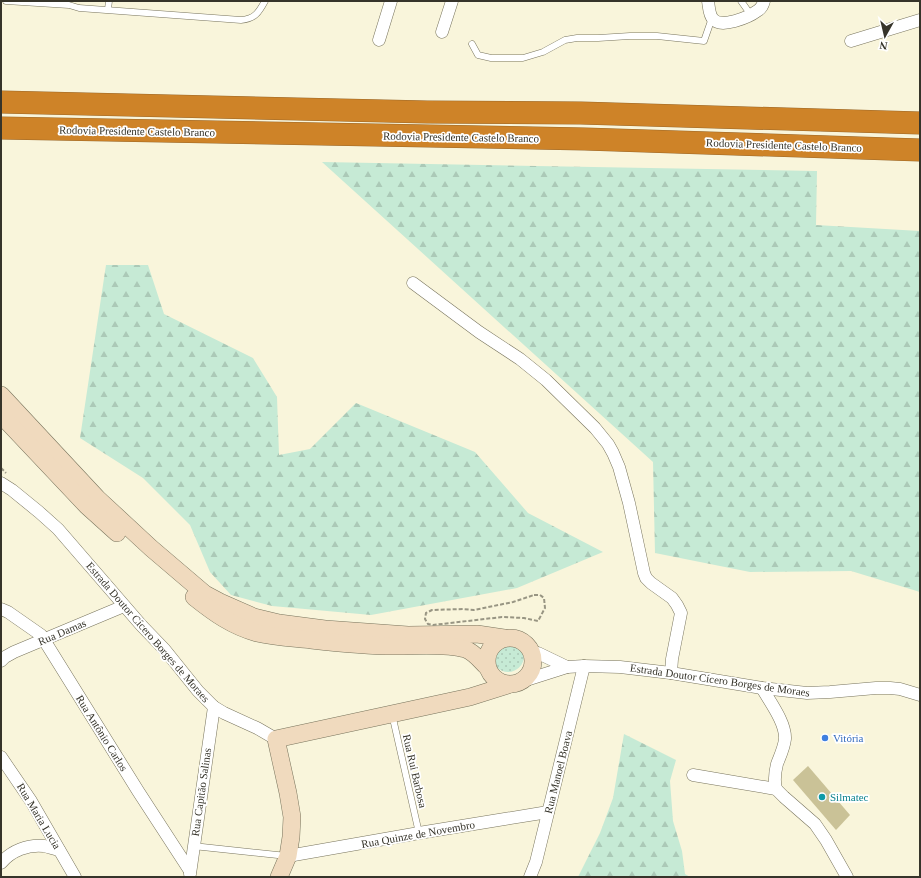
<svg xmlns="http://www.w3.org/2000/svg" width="921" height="878" viewBox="0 0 921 878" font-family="'Times New Roman',serif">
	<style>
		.grass { fill: url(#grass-dots) }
		.forest { fill: url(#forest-firs) }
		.building { fill: #cac297 }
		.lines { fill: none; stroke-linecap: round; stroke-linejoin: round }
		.lane-casing { stroke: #78745d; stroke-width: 7 }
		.street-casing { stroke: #78745d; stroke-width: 13 }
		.secondary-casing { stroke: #78745d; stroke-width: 18 }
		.highway-casing { stroke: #996729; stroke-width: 23 }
		.path { stroke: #989583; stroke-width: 2; stroke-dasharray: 4 2; stroke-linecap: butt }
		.lane { stroke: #fff; stroke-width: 6 }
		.street { stroke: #fff; stroke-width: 12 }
		.secondary { stroke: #f0dabe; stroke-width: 17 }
		.highway { stroke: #ce8328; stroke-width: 22 }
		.shop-dot { fill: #3f7fe0; stroke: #fff; stroke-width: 1.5 }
		.culture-dot { fill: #0f9aa8; stroke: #fff; stroke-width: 1.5 }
		.labels { text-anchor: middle; stroke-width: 3.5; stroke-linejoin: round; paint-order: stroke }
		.street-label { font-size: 11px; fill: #36342a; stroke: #fff }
		.shop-label { font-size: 11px; fill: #366cbe; stroke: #fff; text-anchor: start }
		.culture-label { font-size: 11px; fill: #0d838f; stroke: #fff; text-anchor: start }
	</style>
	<defs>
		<pattern id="grass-dots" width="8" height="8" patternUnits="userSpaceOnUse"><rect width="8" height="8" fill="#c6ead5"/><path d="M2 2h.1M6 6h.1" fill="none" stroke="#abc9b7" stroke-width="1.8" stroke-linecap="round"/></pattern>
		<pattern id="forest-firs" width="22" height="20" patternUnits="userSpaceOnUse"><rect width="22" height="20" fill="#c6ead5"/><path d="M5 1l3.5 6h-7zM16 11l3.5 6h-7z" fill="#abc9b7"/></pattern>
	</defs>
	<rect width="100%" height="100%" fill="#f9f5db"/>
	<!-- grass -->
	<circle class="grass" cx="508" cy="656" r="16"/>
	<!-- forest -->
	<g class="forest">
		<path d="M322 162 817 171 816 225 920 231V592L851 571 750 572 655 553 653 462Z"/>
		<path d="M106 265H148L164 314 253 358 277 397 279 455 310 449 356 403 475 452 528 513 603 552 517 588 371 615 272 606 231 595 210 572 190 525 143 478 80 438Z"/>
		<path d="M624 734 676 760 670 781 673 821 682 851 685 874 690 877H578L600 833 613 798Z"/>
	</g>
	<!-- building -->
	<path class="building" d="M808 766 850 815 836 830 793 780Z"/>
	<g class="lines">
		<!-- lane casing -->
		<g class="lane-casing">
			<g id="lane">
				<path d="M6 1 69 5 79 8 241 20C255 19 259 12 265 1"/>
				<path d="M741 1 751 15"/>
				<path d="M108 9 109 1"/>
				<path d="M472 44 478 55 491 58H523L543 52 565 40 577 38H598L630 36H657L704 41 712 18"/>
				<path d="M392 714 419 833"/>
				<path d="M193 846 287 856"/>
			</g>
		</g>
		<!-- street casing -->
		<g class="street-casing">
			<g id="street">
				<path d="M708 1C709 7 709 15 713 19 721 29 749 17 757 11 761 9 763 5 764 1"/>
				<path d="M442 32 452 1"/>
				<path d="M379 40 391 1"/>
				<path d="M851 41 920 20"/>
				<path d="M413 283 479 332 520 359 546 380 595 428 608 444 613 453 619 467 629 503 644 573 646 578 651 583 672 598 677 605 681 613 672 659 671 673"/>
				<path d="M1 483 12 490 39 512 58 529 141 625 165 650 198 691 214 707 224 713 257 728 276 739"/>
				<path d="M1 609 8 612 41 635 138 791 190 871"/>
				<path d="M532 655 538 653 567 667"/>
				<path d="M1 661 5 657 14 652 124 606"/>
				<path d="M523 681 567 667 584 666 620 667 671 673 762 688 807 693 830 692 876 688H890L900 689 920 695"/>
				<path d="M762 688C770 702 786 723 785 739 784 748 780 756 777 764 775 772 774 781 776 789"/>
				<path d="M1 757 31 801 75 877"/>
				<path d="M693 775 776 789 784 797 815 824 826 840 847 877"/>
				<path d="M288 856 419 833 548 812"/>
				<path d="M1 863C11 851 28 844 44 846 49 847 54 849 59 850"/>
				<path d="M190 874 214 707"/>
				<path d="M530 877 536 862 584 666"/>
			</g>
		</g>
		<!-- secondary casing -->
		<g class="secondary-casing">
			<g id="secondary">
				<path d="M1 395 97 498 151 548 205 594 220 602 254 617 279 623 325 629 408 635 477 634 504 638"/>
				<path d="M1 415 87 506 117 533"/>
				<path d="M194 597C214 613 232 626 257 633 274 637 293 638 311 640 338 643 365 646 393 646 414 646 446 643 465 649 474 652 480 660 486 666"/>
				<circle cx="510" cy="661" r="23"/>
				<path d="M279 877 288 856 291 837 292 817 288 793 276 739 470 697 508 685"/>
			</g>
		</g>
		<!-- highway casing -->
		<g class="highway-casing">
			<g id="highway">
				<path d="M1 102 427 112 581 113 920 123"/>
				<path d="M1 128 585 139 920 150"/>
			</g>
		</g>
		<!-- path -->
		<g class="path">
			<path d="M1 468 6 473"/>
			<path d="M534 595H540L544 598 545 608 538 621 524 618 502 617 433 625 428 624 425 619 426 613 432 610 463 609 474 610 513 602Z"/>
		</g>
		<!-- lane -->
		<use href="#lane" class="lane"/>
		<!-- street -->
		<use href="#street" class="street"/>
		<!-- secondary -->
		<use href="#secondary" class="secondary"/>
		<!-- highway -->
		<use href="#highway" class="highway"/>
	</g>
	<!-- markers -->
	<circle class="shop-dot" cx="825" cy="738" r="4"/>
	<circle class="culture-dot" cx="822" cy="797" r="4"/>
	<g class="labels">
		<!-- street labels -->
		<g class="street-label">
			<text transform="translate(137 131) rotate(1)" y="4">Rodovia Presidente Castelo Branco</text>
			<text transform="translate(461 137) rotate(1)" y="4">Rodovia Presidente Castelo Branco</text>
			<text transform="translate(784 145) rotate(2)" y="4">Rodovia Presidente Castelo Branco</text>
			<text transform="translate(62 632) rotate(-23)" y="4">Rua Damas</text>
			<text transform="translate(148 632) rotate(49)" y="4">Estrada Doutor Cícero Borges de Moraes</text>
			<text transform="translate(720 680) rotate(8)" y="4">Estrada Doutor Cícero Borges de Moraes</text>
			<text transform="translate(102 733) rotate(58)" y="4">Rua Antônio Carlos</text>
			<text transform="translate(415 771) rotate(77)" y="4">Rua Rui Barbosa</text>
			<text transform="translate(558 772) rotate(-76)" y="4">Rua Manoel Boava</text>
			<text transform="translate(201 792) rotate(-82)" y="4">Rua Capitão Salinas</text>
			<text transform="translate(39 816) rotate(59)" y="4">Rua Maria Lucia</text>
			<text transform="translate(418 834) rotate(-10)" y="4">Rua Quinze de Novembro</text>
		</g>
		<!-- shop labels -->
		<g class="shop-label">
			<text x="833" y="742">Vitória</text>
		</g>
		<!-- culture labels -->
		<g class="culture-label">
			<text x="830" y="801">Silmatec</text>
		</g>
	</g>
	<!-- border -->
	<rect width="921" height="878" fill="none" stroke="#36342a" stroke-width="4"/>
	<!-- north arrow -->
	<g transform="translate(885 36) rotate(188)" stroke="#ffffff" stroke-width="3" paint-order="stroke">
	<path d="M0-3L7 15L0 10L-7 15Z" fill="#36342a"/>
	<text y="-6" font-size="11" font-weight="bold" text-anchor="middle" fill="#36342a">N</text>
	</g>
</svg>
